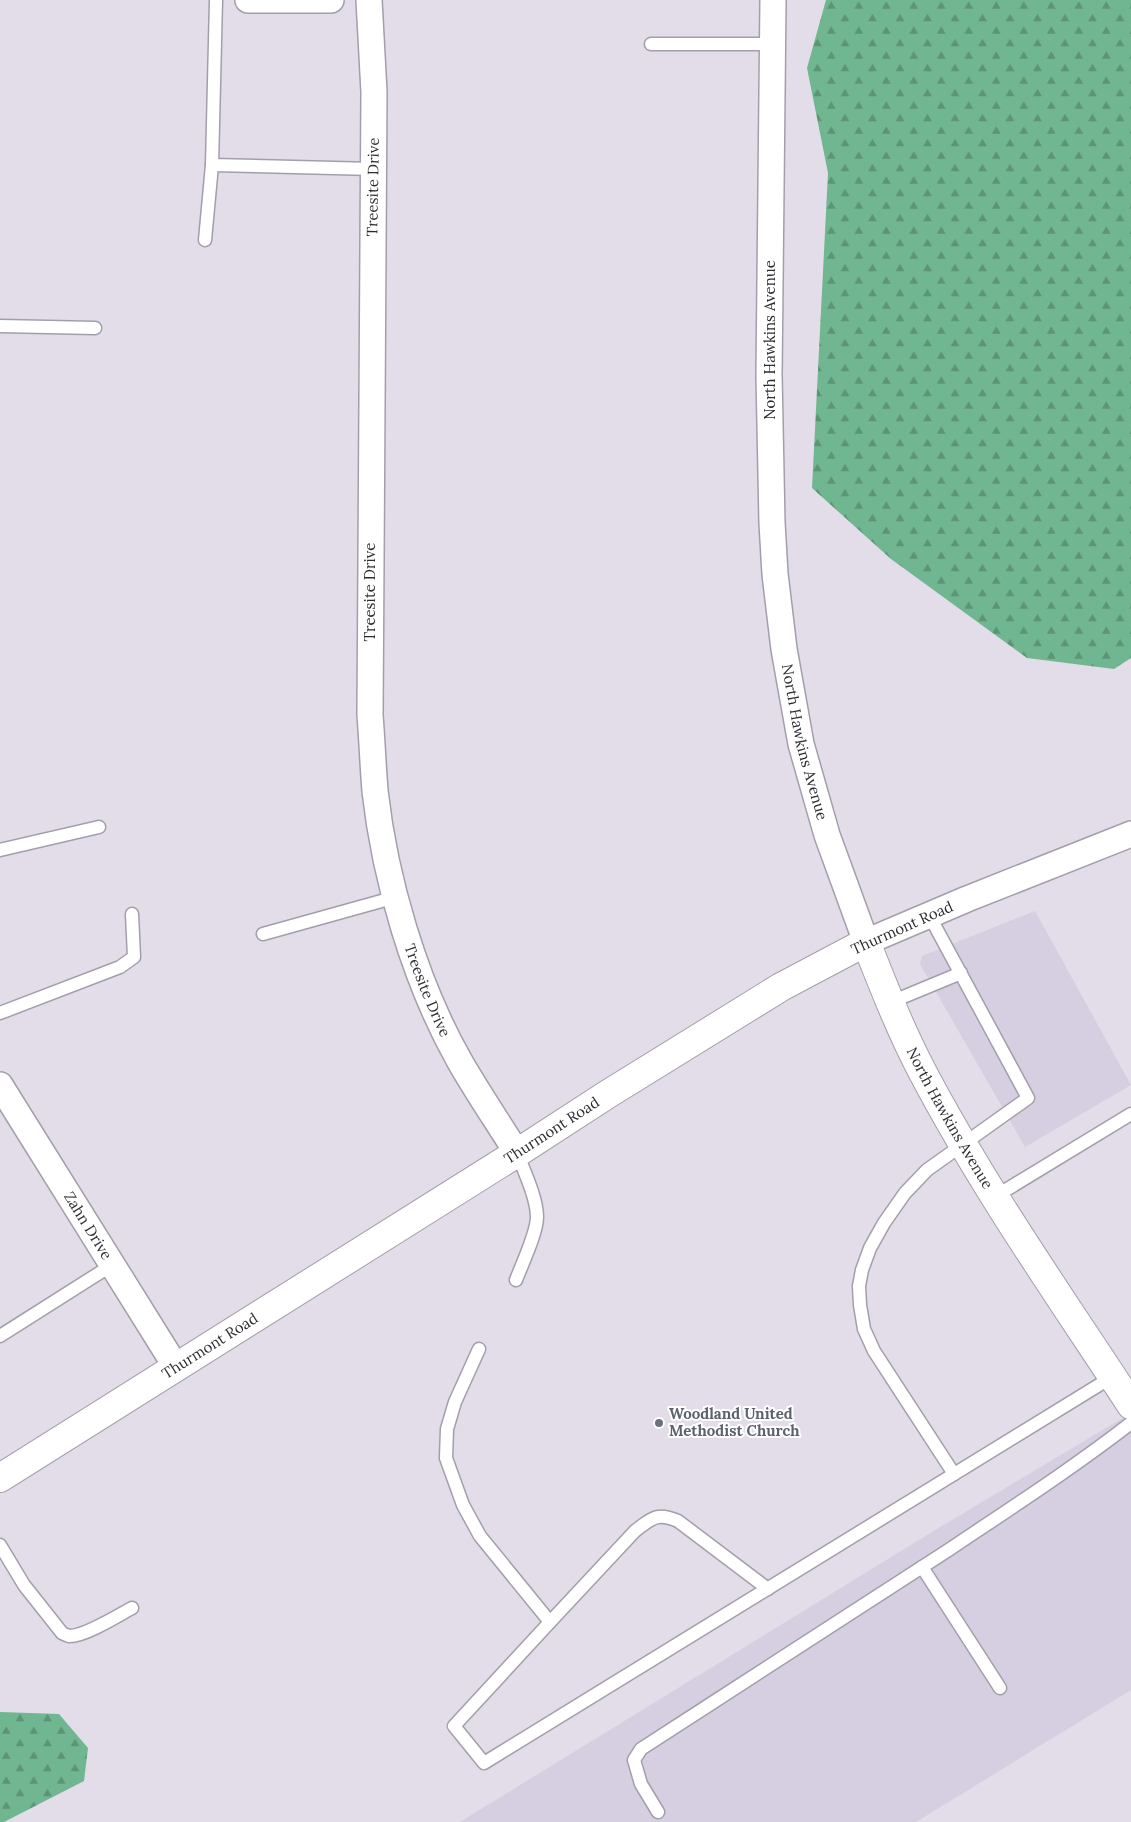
<svg xmlns="http://www.w3.org/2000/svg" width="1131" height="1822" viewBox="0 0 1131 1822" font-family="Lora,serif">
	<style>
		.built { fill: #d6cee1 }
		.forest { fill: url(#forest-firs) }
		.lines { fill: none; stroke-linecap: round; stroke-linejoin: round }
		.lane-casing { stroke: #a39faa; stroke-width: 15 }
		.street-casing { stroke: #a39faa; stroke-width: 28 }
		.secondary-casing { stroke: #a39faa; stroke-width: 30 }
		.lane { stroke: #fff; stroke-width: 12 }
		.street { stroke: #fff; stroke-width: 25 }
		.secondary { stroke: #fff; stroke-width: 28 }
		.worship-dot { fill: #6b7280; stroke: #fff; stroke-width: 2 }
		.labels { text-anchor: middle; stroke-width: 4; stroke-linejoin: round; paint-order: stroke }
		.street-label { font-size: 15px; fill: #2e2c30; stroke: #fff }
		.worship-label { font-size: 15px; font-weight: bold; fill: #5b616d; stroke: #fff; text-anchor: start }
	</style>
	<defs>
		<pattern id="forest-firs" width="22" height="20" patternUnits="userSpaceOnUse" patternTransform="scale(1.25)"><rect width="22" height="20" fill="#70b690"/><path d="M5 1l3.5 6h-7zM16 11l3.5 6h-7z" fill="#5c9476"/></pattern>
	</defs>
	<rect width="100%" height="100%" fill="#e2dde9"/>
	<!-- built -->
	<g class="built">
		<path d="M1035 911 1131 1085 1025 1147 920 964 922 956Z"/>
		<path d="M1131 1413V1690L916 1822H460L927 1535Z"/>
	</g>
	<!-- forest -->
	<g class="forest">
		<path d="M826 0H1131V658L1114 669 1027 658 891 559 812 488 828 173 807 68Z"/>
		<path d="M0 1712 59 1714 88 1748 84 1781 4 1822H0Z"/>
	</g>
	<g class="lines">
		<!-- lane casing -->
		<g class="lane-casing">
			<g id="lane">
				<path d="M216 0 212 165 374 169"/>
				<path d="M651 44H773"/>
				<path d="M205 240 212 165"/>
				<path d="M0 326 95 328"/>
				<path d="M0 850 99 827"/>
				<path d="M929 915 1028 1098 927 1170 905 1193 884 1223 870 1248 862 1270 859 1286 860 1305 864 1329 874 1351 954 1474"/>
				<path d="M263 934 396 897"/>
				<path d="M891 1002 961 973"/>
				<path d="M0 1013 120 967 134 957 132 914"/>
				<path d="M996 1196 1131 1114"/>
				<path d="M516 1280C522 1264 537 1233 537 1217 537 1198 524 1171 517 1153"/>
				<path d="M0 1336 112 1265"/>
				<path d="M479 1349 455 1402 447 1429 446 1458 463 1505 480 1536 550 1622 454 1726 484 1763 1112 1377"/>
				<path d="M0 1545 24 1585 62 1633C64 1634 66 1635 69 1636 84 1637 119 1615 132 1608"/>
				<path d="M922 1567 1000 1688"/>
				<path d="M550 1622 635 1531C652 1518 657 1512 678 1521L768 1589"/>
				<path d="M658 1812 641 1784 634 1760 641 1749C744 1682 848 1616 950 1549 1011 1508 1073 1468 1131 1423"/>
			</g>
		</g>
		<!-- street casing -->
		<g class="street-casing">
			<g id="street">
				<path d="M248 0H331"/>
				<path id="s1" d="M369 0 374 92 370 715C372 740 373 766 375 791 385 880 415 982 459 1060 477 1092 498 1122 517 1153"/>
				<path id="s2" d="M773 0 769 375 772 523 775 574 784 649 801 744 827 835 866 942 967 899 1131 834"/>
				<path id="s3" d="M0 1085 176 1367"/>
			</g>
		</g>
		<!-- secondary casing -->
		<g class="secondary-casing">
			<g id="secondary">
				<path id="s4" d="M0 1478 517 1153 608 1094 781 987 866 942C883 985 900 1029 922 1071 983 1187 1059 1295 1131 1405"/>
			</g>
		</g>
		<!-- lane -->
		<use href="#lane" class="lane"/>
		<!-- street -->
		<use href="#street" class="street"/>
		<!-- secondary -->
		<use href="#secondary" class="secondary"/>
	</g>
	<!-- markers -->
	<circle class="worship-dot" cx="659" cy="1423" r="5"/>
	<g class="labels">
		<!-- street labels -->
		<g class="street-label">
			<text transform="translate(373 187) rotate(-89)" y="5">Treesite Drive</text>
			<text transform="translate(770 340) rotate(-90)" y="5">North Hawkins Avenue</text>
			<text transform="translate(370 592) rotate(-90)" y="5">Treesite Drive</text>
			<text dy="5" stroke="none"><textPath href="#s2" startOffset="745">North Hawkins Avenue</textPath></text>
			<text transform="translate(902 928) rotate(-24)" y="5">Thurmont Road</text>
			<text dy="5" stroke="none"><textPath href="#s1" startOffset="998">Treesite Drive</textPath></text>
			<text dy="5" stroke="none"><textPath href="#s4" startOffset="1214">North Hawkins Avenue</textPath></text>
			<text dy="5" stroke="none"><textPath href="#s4" startOffset="652">Thurmont Road</textPath></text>
			<text dy="5" stroke="none"><textPath href="#s3" startOffset="166">Zahn Drive</textPath></text>
			<text dy="5" stroke="none"><textPath href="#s4" startOffset="248">Thurmont Road</textPath></text>
		</g>
		<!-- worship labels -->
		<g class="worship-label">
			<text x="669" y="1419">Woodland United<tspan x="669" dy="17">Methodist Church</tspan></text>
		</g>
	</g>
</svg>
